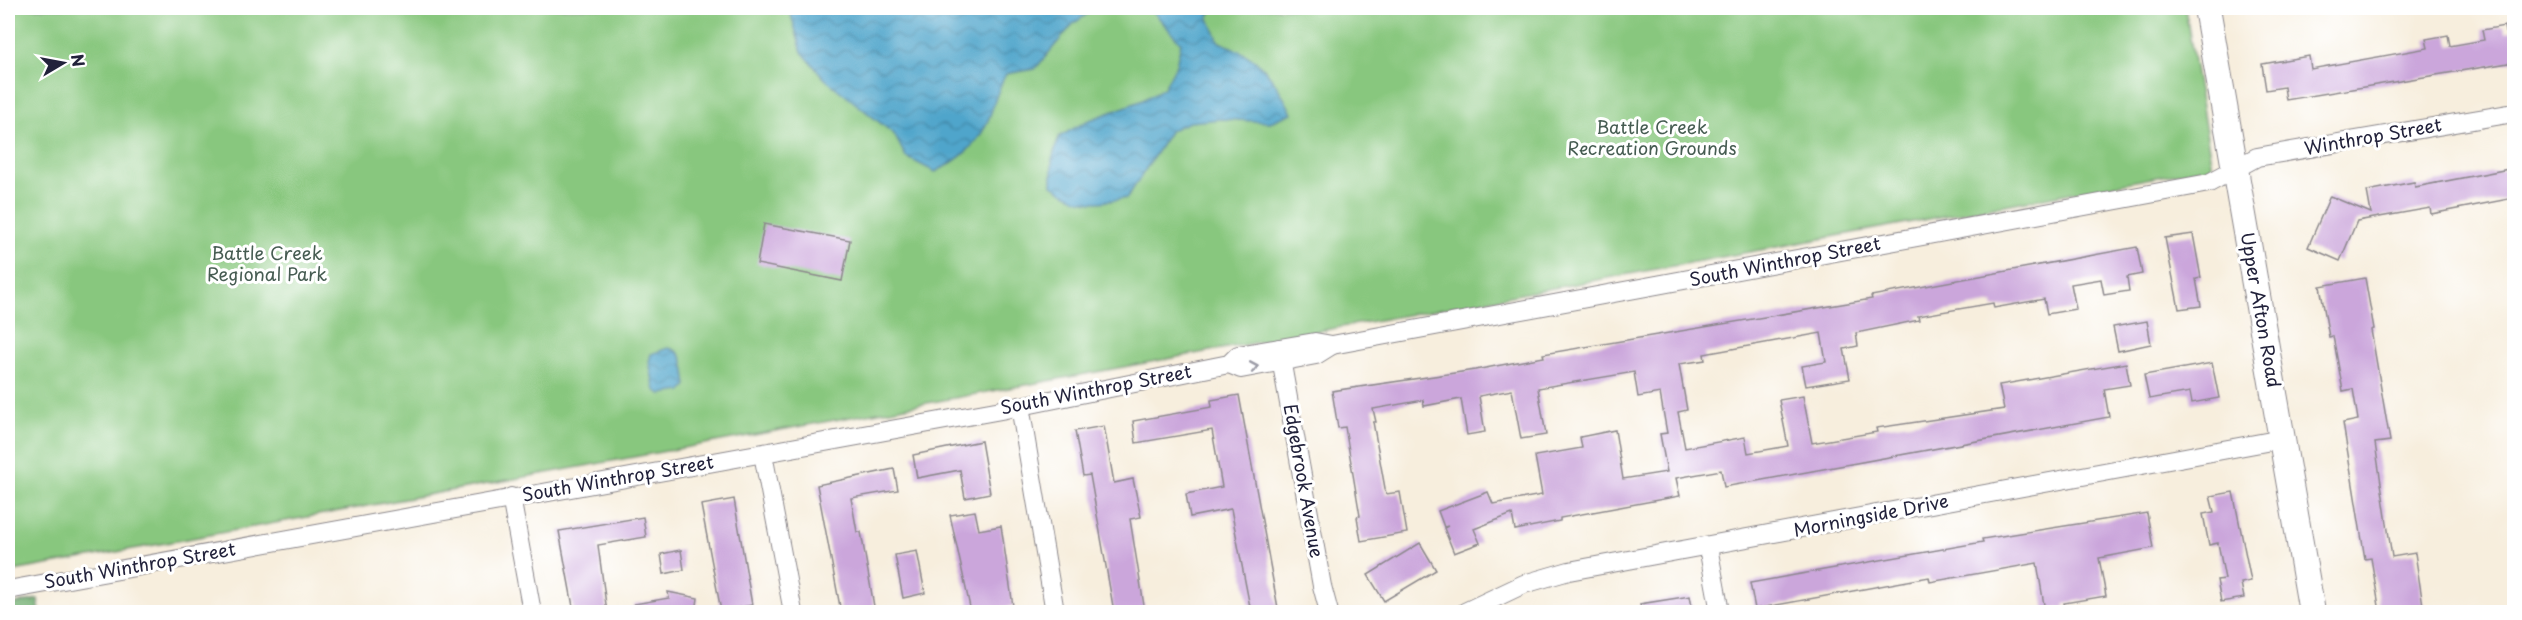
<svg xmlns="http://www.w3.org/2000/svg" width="2522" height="620" viewBox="0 0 2522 620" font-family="'Playpen Sans',sans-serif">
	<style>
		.forest { fill: url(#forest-crowns); stroke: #486754; stroke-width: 1.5 }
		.park { fill: #88c77e; stroke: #55745c; stroke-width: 1.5 }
		.water { fill: url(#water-waves); stroke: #386483; stroke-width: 1.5 }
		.building { fill: #cba6db }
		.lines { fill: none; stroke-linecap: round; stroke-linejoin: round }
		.street-casing { stroke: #8c888c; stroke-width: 20 }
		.secondary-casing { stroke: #8c888c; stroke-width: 28 }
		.street { stroke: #fff; stroke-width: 18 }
		.secondary { stroke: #fff; stroke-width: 26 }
		.oneway { stroke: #9c9ca7 }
		.labels { text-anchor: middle; stroke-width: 6; stroke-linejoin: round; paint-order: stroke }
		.park-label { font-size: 18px; fill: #465c52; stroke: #fff }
		.street-label { font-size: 18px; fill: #22223b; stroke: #fff }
	</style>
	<defs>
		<pattern id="forest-crowns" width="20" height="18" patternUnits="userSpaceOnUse" patternTransform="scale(1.5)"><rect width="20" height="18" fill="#6eac6d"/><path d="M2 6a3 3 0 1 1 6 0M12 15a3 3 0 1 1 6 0" fill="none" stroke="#5a8c5b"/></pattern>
		<pattern id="water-waves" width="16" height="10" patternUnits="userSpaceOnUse" patternTransform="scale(1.5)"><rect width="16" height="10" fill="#4fa5cb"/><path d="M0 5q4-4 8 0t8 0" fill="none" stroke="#4186a6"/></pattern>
	</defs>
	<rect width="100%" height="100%" fill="#fff"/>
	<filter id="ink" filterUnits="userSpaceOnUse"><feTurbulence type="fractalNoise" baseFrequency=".0167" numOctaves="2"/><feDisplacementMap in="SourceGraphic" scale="12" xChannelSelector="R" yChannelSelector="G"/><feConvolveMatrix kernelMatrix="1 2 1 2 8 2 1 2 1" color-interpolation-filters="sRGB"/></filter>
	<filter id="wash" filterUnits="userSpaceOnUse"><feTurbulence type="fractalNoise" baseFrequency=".008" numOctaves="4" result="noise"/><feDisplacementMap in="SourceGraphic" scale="24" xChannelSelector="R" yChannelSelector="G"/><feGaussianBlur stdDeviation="1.35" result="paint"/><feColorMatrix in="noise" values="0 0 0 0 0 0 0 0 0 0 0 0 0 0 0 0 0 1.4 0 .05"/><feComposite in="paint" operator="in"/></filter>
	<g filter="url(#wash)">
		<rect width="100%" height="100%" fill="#f7eedd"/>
		<!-- forest -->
		<path class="forest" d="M38 599 40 612H8V605Z"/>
		<!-- park -->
		<path class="park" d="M8 8H2185L2212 167 8 572Z"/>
		<!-- water -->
		<g class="water">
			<path d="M789 8H1096L1073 24 1035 69 1006 74C997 90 995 102 989 118 979 145 959 160 935 172L906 157 894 134 825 79 802 52Z"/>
			<path d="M1150 8H1214L1208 16 1219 42C1262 58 1271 74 1292 113L1270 122 1221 119 1189 122 1171 130 1127 198C1092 205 1082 205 1052 185V160L1059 137 1087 121 1141 101 1164 88 1176 65 1181 43Z"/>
			<path d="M668 348C686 351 684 369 687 385L682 391 661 394 655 390 649 362 651 354Z"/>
		</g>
		<g id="blocks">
			<!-- building -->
			<g class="building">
				<path d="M2504 26 2505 32 2514 30V62L2286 100 2284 87 2266 90 2262 64 2309 56 2311 69 2428 48 2426 39 2448 35 2450 46 2484 40 2482 30Z"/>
				<path d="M2514 168V198L2431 214 2430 208 2357 221 2340 261 2308 247 2330 196 2371 213 2367 191 2414 182 2415 187Z"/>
				<path d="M764 224 850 240 842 281 757 264Z"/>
				<path d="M2193 234 2201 278 2196 279 2201 306 2179 309 2165 238Z"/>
				<path d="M2137 247 2142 274 2127 277 2129 291 2104 295 2101 279 2071 284 2076 309 2047 314 2044 299 1994 308 1993 303 1918 316 1919 320 1856 333 1858 346 1844 349 1850 379 1806 386 1802 366 1826 362 1821 333 1704 354 1705 360 1679 364 1687 410 1678 412 1685 448 1745 437 1748 453 1788 446 1779 400 1803 396 1812 443 1877 432 1876 428 2004 409 1999 385 2126 363 2130 385 2104 389 2109 417 1724 487 1721 470 1676 478 1680 496 1560 518V521L1515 530 1512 514 1474 529 1480 543 1454 553 1444 528 1448 526 1444 527 1438 511 1488 492 1493 504 1542 495 1535 456 1582 448 1580 437 1615 430 1623 479 1667 472 1660 434 1667 433 1660 393 1638 397 1634 372 1538 388 1546 435 1521 439 1512 390 1479 396 1485 432 1467 435 1461 399 1424 406 1423 400 1373 409 1376 422H1373L1386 494 1400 492 1407 533 1361 541 1357 517 1360 516 1345 427 1338 428 1332 391 1475 370 1544 357 1543 354 1872 299 1871 296Z"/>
				<path d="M2365 278 2374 329 2371 330 2390 441 2375 443 2392 557 2415 553 2424 612H2380L2371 558 2365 559 2343 423 2358 420 2353 389 2343 391 2333 336 2329 337 2320 286Z"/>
				<path d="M2147 321 2151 344 2118 351 2113 327Z"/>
				<path d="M2212 363 2219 398 2192 403 2190 392 2149 399 2144 375Z"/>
				<path d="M1239 395 1278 608 1254 612H1251L1231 509 1190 517 1186 494 1222 487 1212 430 1136 443 1133 421 1212 407 1211 400Z"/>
				<path d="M1104 426 1114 483 1133 479 1141 517 1130 519 1145 612H1114L1090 475 1083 476 1075 431Z"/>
				<path d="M981 441 990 493 965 498 960 470 917 478 913 455Z"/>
				<path d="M894 469 898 490 851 498 857 532H861L875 612H841L817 485Z"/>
				<path d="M2233 492 2251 581 2241 583 2244 598 2221 602 2217 580 2225 579 2218 543 2209 545 2203 514 2214 512 2210 496Z"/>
				<path d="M734 499 752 605 721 611 701 505Z"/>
				<path d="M975 511 979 530 1001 526 1013 606 971 612 950 515Z"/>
				<path d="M2147 513 2153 548 2099 558 2106 596 2064 603 2065 607 2045 611 2037 563 1930 582 1929 577 1755 609 1750 583 1983 542 1982 539Z"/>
				<path d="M643 517 646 537 598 545 607 612H574L559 531Z"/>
				<path d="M1420 543 1436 570 1384 601 1368 575Z"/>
				<path d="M681 550 684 570 664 574 661 554Z"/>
				<path d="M917 551 925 593 903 598 895 555Z"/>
				<path d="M668 592 698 598 696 612H635L634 604 669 598Z"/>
				<path d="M1690 596 1693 612H1641L1640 604Z"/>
			</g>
		</g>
	</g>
	<g filter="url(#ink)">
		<use href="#blocks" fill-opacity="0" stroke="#8c888c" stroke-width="1.5"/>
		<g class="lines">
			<!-- street casing -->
			<g class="street-casing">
				<g id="street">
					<path d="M1279 348 1322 586 1329 612"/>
					<path d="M1229 364 1241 369 1257 366 1316 355 1332 345"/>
					<path d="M1020 406 1055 612"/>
					<path d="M763 454 793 612"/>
					<path d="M511 497 532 612"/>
					<path d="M1708 547 1720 612"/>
					<path d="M8 590 1001 410 1229 364 1238 355 1315 342 1332 345 2209 183 2257 157 2514 113"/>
					<path d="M1465 612 1524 584 1569 571 2282 439"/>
				</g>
			</g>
			<!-- secondary casing -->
			<g class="secondary-casing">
				<path id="secondary" d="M2207 8 2312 612"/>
			</g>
			<!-- street -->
			<use href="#street" class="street"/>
			<!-- secondary -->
			<use href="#secondary" class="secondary"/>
		</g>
		<!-- one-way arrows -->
		<defs><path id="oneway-chevron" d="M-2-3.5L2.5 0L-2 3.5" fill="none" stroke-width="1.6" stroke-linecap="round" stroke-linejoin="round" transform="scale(1.5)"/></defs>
		<use class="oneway" href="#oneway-chevron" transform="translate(1254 367) rotate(-10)"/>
	</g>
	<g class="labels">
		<!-- park labels -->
		<g class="park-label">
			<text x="1652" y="134">Battle Creek<tspan x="1652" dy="21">Recreation Grounds</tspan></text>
			<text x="267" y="260">Battle Creek<tspan x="267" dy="21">Regional Park</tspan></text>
		</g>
		<!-- street labels -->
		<g class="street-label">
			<text transform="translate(2373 137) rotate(-10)" y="6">Winthrop Street</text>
			<text transform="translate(1785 262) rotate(-11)" y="6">South Winthrop Street</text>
			<text transform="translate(2260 310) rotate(80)" y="6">Upper Afton Road</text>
			<text transform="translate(1096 390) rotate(-11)" y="6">South Winthrop Street</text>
			<text transform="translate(618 479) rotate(-10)" y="6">South Winthrop Street</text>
			<text transform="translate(1303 481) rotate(80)" y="6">Edgebrook Avenue</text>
			<text transform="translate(1871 516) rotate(-11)" y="6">Morningside Drive</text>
			<text transform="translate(140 566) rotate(-10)" y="6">South Winthrop Street</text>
		</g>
	</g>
	<!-- margin -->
	<rect width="2522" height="620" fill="none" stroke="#fff" stroke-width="30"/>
	<!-- north arrow -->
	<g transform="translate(63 63) rotate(80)" stroke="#ffffff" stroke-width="4.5" paint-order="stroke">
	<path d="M0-4.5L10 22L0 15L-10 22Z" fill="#22223b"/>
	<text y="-9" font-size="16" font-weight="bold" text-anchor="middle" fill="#22223b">N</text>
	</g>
</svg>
